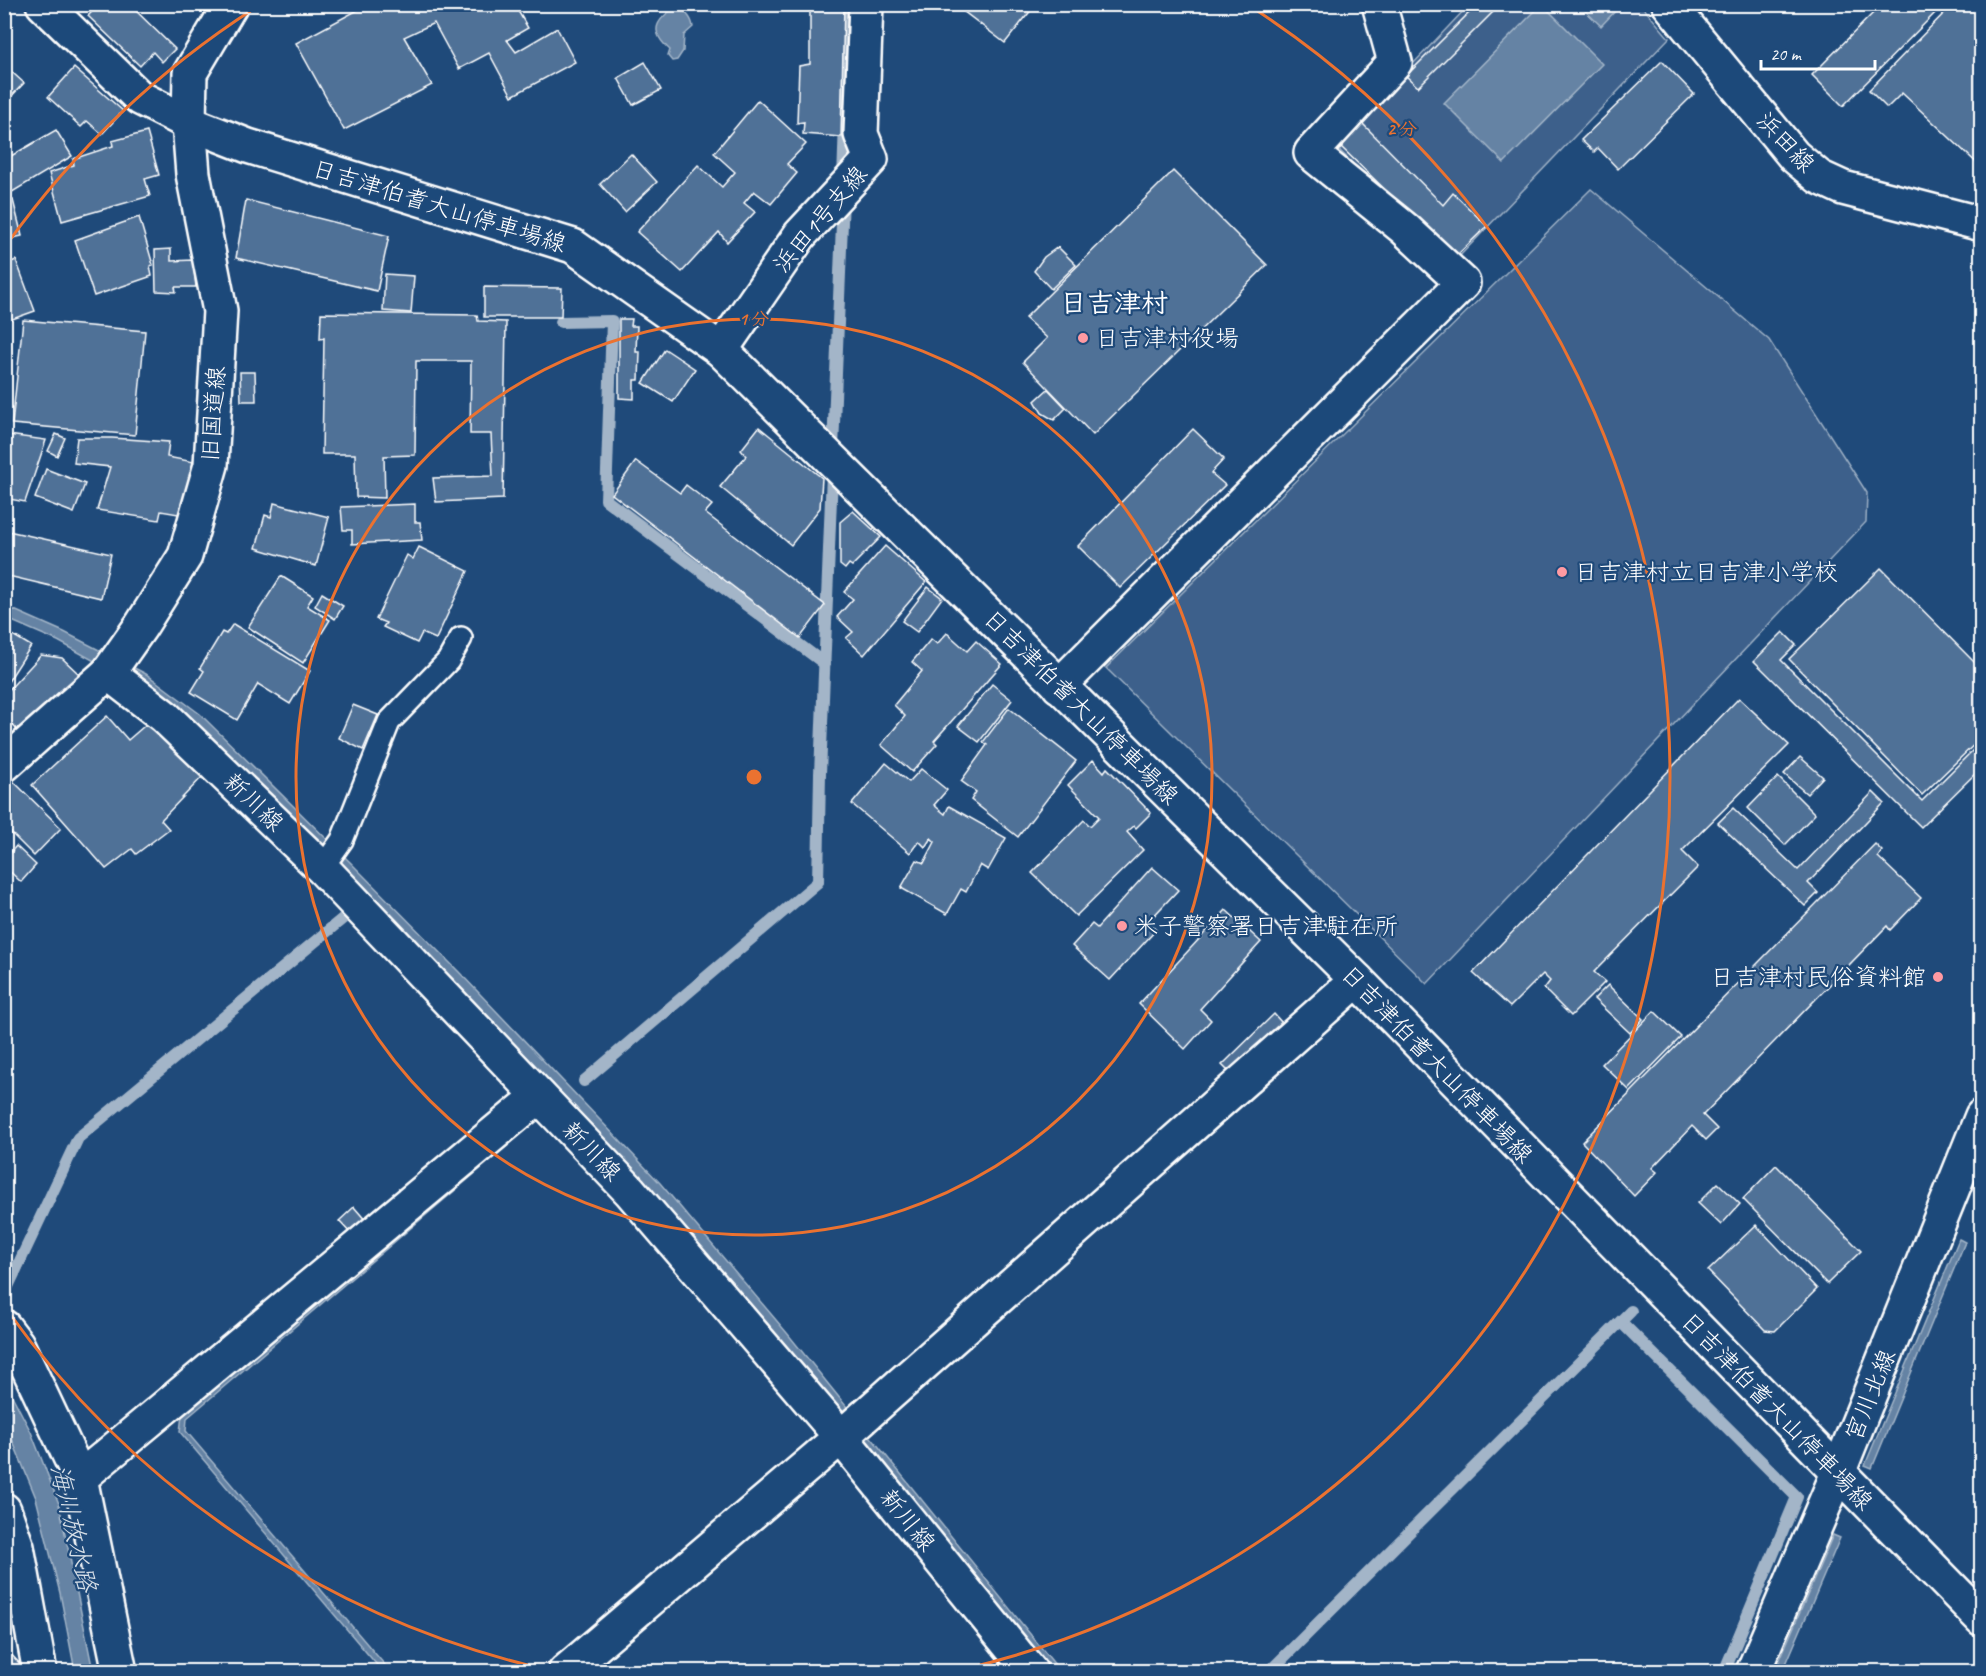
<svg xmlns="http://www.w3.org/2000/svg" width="1986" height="1676" viewBox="0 0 1986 1676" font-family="Caveat,'Klee One',sans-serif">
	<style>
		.green { fill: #3c618b; stroke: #9eb0c5; stroke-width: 1.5 }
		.water { fill: #6583a4; stroke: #a3b5c8; stroke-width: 1.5 }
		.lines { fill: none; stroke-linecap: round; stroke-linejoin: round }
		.stream { stroke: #a3b5c8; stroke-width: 12 }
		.building { fill: #507197; stroke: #fff; stroke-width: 1.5 }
		.lane-casing { stroke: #fff; stroke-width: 26 }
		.street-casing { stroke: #fff; stroke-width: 38 }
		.secondary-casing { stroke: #fff; stroke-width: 38 }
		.lane { stroke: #1f4a7a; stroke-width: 21 }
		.street { stroke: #1f4a7a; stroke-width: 33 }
		.secondary { stroke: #1f4a7a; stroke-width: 33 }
		.ring { fill: none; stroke: #eb7230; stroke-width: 3 }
		.poi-dot { fill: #ff9aa2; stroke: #1f4a7a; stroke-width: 2 }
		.labels { text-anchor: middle; stroke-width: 4.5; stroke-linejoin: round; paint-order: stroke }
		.street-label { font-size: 24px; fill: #fff; stroke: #1f4a7a }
		.poi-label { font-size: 24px; fill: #fff; stroke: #1f4a7a; text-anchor: start }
		.water-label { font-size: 26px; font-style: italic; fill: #d8e0e8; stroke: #1f4a7a }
		.quarter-label { font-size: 27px; font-weight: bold; fill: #fff; stroke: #1f4a7a }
		.centre { fill: #eb7230; stroke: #1f4a7a; stroke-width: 3 }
		.ring-label { font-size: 18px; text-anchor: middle; font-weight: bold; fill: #eb7230; stroke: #1f4a7a; stroke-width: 4.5; stroke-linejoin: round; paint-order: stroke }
	</style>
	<rect width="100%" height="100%" fill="#1f4a7a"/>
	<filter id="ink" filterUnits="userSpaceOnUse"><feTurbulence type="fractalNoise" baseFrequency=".0167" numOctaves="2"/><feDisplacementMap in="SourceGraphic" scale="12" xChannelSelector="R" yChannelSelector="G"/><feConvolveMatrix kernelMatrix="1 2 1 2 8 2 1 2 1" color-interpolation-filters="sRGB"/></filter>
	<g filter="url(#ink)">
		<!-- green -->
		<g class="green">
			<path d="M1469 5H1641L1669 38 1454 262 1335 146Z"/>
			<path d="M1591 189 1769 340 1867 493 1866 522 1427 984 1106 668Z"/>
		</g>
		<!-- water -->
		<g class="water">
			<path d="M1542 4 1602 64 1504 163 1444 103Z"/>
			<path d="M1579 5H1621L1601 26Z"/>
			<path d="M675 7C685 10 692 18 693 27L684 35 683 51 677 60 672 61 668 56 670 50C650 32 654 22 675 7Z"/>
			<path d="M5 606 64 632 146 674 200 714 350 862 459 972 660 1183 787 1333 1060 1671H1046L649 1187 449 980 144 688 58 641 5 618Z"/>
			<path d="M527 1121 532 1125 187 1418 186 1431 390 1671H382L180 1432 182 1415Z"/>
			<path d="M1959 1239 1965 1242 1872 1468 1865 1465Z"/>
			<path d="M4 1380 31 1432 59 1504 93 1671H75L60 1593 36 1498 5 1422Z"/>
			<path d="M1833 1535 1840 1538 1783 1671H1775Z"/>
		</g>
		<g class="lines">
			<!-- stream -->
			<g class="stream">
				<path d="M843 180 849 4"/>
				<path d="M561 322 612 321 606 500 825 664"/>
				<path d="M584 1081 818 882 820 774 843 198"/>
				<path d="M4 1295 78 1138 347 915"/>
				<path d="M1621 1322 1797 1497 1724 1672"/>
				<path d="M1269 1672 1631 1311"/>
			</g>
		</g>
		<!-- building -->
		<g class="building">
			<path d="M99 4H129L175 49 162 62 153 52 140 66 88 16Z"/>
			<path d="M369 4H514L528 28 507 40 516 52 557 28 575 62 512 96 489 53 459 69 434 23 404 37 432 85 344 130 296 43Z"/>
			<path d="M810 4H844L841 137 803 134 804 122 797 123 799 66 810 64Z"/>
			<path d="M968 4H1036L1005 43 963 11Z"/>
			<path d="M1478 4H1501L1418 87 1406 76Z"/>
			<path d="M1882 4H1944L1843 106 1812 75Z"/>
			<path d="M1953 4H1982V168L1902 93 1887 108 1869 90Z"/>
			<path d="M1662 61 1694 94 1618 169 1598 148 1594 152 1581 140Z"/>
			<path d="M645 62 661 90 633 105 618 78Z"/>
			<path d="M4 65 24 83 4 104Z"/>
			<path d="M74 68 123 111 102 134 87 121 81 127 48 97Z"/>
			<path d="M758 100 806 144 787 164 797 173 771 204 754 191 744 203 755 212 727 242 719 232 682 272 637 232 698 165 722 187 735 172 714 153Z"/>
			<path d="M1362 123 1443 205 1453 193 1487 226 1455 257 1340 146Z"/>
			<path d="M56 130 72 156 4 197V160Z"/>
			<path d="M147 132 159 175 145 179 150 196 62 221 49 173 74 165 73 159 113 146 112 141Z"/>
			<path d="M631 154 657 182 625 212 600 184Z"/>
			<path d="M1173 171 1267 265 1093 435 1023 362 1047 338 1025 318Z"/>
			<path d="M13 200 22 236 4 240V202Z"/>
			<path d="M246 200 389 236 377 291 236 258Z"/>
			<path d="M139 217 153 265 150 266 152 276 94 296 75 240Z"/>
			<path d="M1058 247 1076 265 1051 289 1034 271 1044 257Z"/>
			<path d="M171 249V261L193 260 196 287H175L176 292 156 291 155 250Z"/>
			<path d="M16 260 35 311 4 322V265Z"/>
			<path d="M385 274 414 276 411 313 383 311Z"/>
			<path d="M484 287 562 288 561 317H484Z"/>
			<path d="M321 313 477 315 478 321 506 322 503 499 436 502 433 478 493 476 491 434H470L471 361H416L415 455 384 456 385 498 356 497 355 454H322L324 338 320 339Z"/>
			<path d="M619 319H632L631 326H637L636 352H640L639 380H634V399L619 398Z"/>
			<path d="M23 320 145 331 135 435 12 424Z"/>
			<path d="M665 349 695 369 673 402 643 383Z"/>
			<path d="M240 372H255L256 401H241Z"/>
			<path d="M1048 389 1066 408 1054 420 1042 413 1035 401Z"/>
			<path d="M759 427 822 478 820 508 791 545 720 487 746 456 741 450Z"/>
			<path d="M1193 429 1224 459 1211 473 1225 485 1120 588 1078 546Z"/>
			<path d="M56 434 65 438 57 456 48 451Z"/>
			<path d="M8 435 46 440 25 502 4 498V441Z"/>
			<path d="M77 438H112L169 442 167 457 194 462 184 515 161 511 159 520 97 510 110 467 74 463Z"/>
			<path d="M636 461 680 493 686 485 712 505 705 513 825 605 800 638 612 494Z"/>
			<path d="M46 469 85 484 74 513 35 498Z"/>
			<path d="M274 503 329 517 316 566 256 548 265 515 271 517Z"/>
			<path d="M415 504V522H420L422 540 352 544V530H343L341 507Z"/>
			<path d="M853 511 881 537 852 566 849 564 845 569 840 565V522Z"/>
			<path d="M4 530 111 554 101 598 4 575 9 551 4 550Z"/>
			<path d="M885 546 926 582 864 655 846 638 853 632 837 617 853 599 844 592Z"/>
			<path d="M419 547 468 571 436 639 422 633 417 643 383 627 386 623 376 619 407 555 413 559Z"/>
			<path d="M1881 568 1982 670V737L1922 795 1789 659Z"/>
			<path d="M281 576 313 596 307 606 330 620 303 663 248 627Z"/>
			<path d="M928 587 942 598 917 632 902 621Z"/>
			<path d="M322 593 343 606 335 619 315 606Z"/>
			<path d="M233 624 310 671 290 704 258 684 237 720 191 692 204 671 200 668 222 632 226 634Z"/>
			<path d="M1783 632 1796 645 1781 660 1922 801 1982 741V767L1921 827 1754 661Z"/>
			<path d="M947 633 967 651 976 641 1002 664 934 741 937 744 912 772 881 745 905 716 894 705 922 671 912 662 931 639 937 644Z"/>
			<path d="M11 634 31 646 4 688V636L7 638Z"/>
			<path d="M41 655 62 658 80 675 20 734 4 714V695Z"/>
			<path d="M992 684 1012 700 979 742 958 726Z"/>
			<path d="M1739 698 1789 745 1682 851 1698 867 1594 972 1605 982 1571 1016 1544 989 1550 981 1543 974 1510 1007 1473 973Z"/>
			<path d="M353 705 378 715 363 750 339 738Z"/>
			<path d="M1009 708 1076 761 1018 837 971 800 976 792 961 781 987 745 983 742Z"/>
			<path d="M107 716 128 740 150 721 205 774 161 820 169 829 136 854 132 849 106 869 32 785Z"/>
			<path d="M1800 757 1823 777 1807 794 1784 774Z"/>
			<path d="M1093 760 1104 772 1107 768 1151 813 1136 828 1134 826 1127 832 1143 850 1076 916 1032 873 1084 820 1090 826 1099 817 1068 785Z"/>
			<path d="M886 763 909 782 921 769 947 790 934 805 945 814 949 806 1006 838 988 870 980 865 966 892 961 889 947 914 901 888 917 860 924 863 935 842 931 838 925 847 919 841 910 853 852 804Z"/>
			<path d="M1778 777 1815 814 1785 845 1748 808Z"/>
			<path d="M13 781 61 828 34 856 4 826V790Z"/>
			<path d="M1873 792 1884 803 1808 883 1818 893 1805 906 1718 823 1733 808 1798 870Z"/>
			<path d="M1875 844 1882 851 1878 857 1921 898 1890 930 1887 926 1703 1115 1717 1129 1706 1140 1692 1126 1652 1168 1657 1172 1634 1196 1582 1142Z"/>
			<path d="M16 846 36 865 21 882 4 866V860Z"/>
			<path d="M1152 867 1178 890 1148 922 1156 930 1110 980 1072 946 1092 924 1097 928Z"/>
			<path d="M1226 910 1261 942 1200 1009 1211 1020 1185 1049 1139 1004Z"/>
			<path d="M1608 985 1643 1019 1630 1033 1594 999Z"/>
			<path d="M1654 1011 1681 1037 1629 1090 1602 1064Z"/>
			<path d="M1274 1014 1282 1023 1231 1074 1222 1065Z"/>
			<path d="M1776 1165 1861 1251 1827 1284 1743 1199Z"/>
			<path d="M1718 1183 1740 1204 1721 1225 1698 1203Z"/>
			<path d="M354 1207 367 1222 352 1235 339 1221Z"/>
			<path d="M1756 1225 1817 1289 1775 1331 1765 1330 1708 1271Z"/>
			<path d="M4 1647 22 1666 24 1672H4Z"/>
		</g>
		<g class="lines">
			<!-- lane casing -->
			<g class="lane-casing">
				<path id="lane" d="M322 868 342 840 389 722 448 661 461 638"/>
			</g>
			<!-- street casing -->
			<g class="street-casing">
				<g id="street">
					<path d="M1669 4 1794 156 1819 177 1843 188 1982 224"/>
					<path d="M721 350 800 235 871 159 861 134 866 4"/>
					<path d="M108 673 165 717 322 868 630 1191 841 1437 1031 1672"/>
					<path d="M1059 686 1463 283 1405 229 1311 153 1395 62 1379 4"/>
					<path d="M4 765 108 673 141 626 185 556 211 465 220 311 193 174 189 123 190 73 231 4"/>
					<path d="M4 1327 17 1344 80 1478 120 1672"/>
					<path d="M80 1478 539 1096"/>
					<path d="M4 1510 17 1547 40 1672"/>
					<path d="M565 1672 841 1437 1357 980"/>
					<path d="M1753 1672 1838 1473 1982 1116"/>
				</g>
			</g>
			<!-- secondary casing -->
			<g class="secondary-casing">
				<path id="secondary" d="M43 4 140 98 189 123 248 146 573 246 721 350 1357 980 1982 1619"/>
			</g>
			<!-- lane -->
			<use href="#lane" class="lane"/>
			<!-- street -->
			<use href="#street" class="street"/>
			<!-- secondary -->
			<use href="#secondary" class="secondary"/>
		</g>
	</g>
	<!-- distance rings -->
	<g class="ring">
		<circle cx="754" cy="777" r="458"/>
		<path d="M548 1670A917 917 0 0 1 7 1310M7 244A917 917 0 0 1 255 8M1253 8A917 917 0 0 1 960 1670"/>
	</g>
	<!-- markers -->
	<g class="poi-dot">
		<circle cx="1083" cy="338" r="6"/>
		<circle cx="1562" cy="572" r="6"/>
		<circle cx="1122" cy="926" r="6"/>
		<circle cx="1938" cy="977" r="6"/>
	</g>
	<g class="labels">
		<!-- street labels -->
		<g class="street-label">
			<text transform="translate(1786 142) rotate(47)" y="8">浜田線</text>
			<text transform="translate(439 206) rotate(17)" y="8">日吉津伯耆大山停車場線</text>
			<text transform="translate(820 219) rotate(-50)" y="8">浜田1号支線</text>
			<text transform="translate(213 414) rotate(-86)" y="8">旧国道線</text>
			<text transform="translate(1081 707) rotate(45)" y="8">日吉津伯耆大山停車場線</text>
			<text transform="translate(254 802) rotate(44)" y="8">新川線</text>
			<text transform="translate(1437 1064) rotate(46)" y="8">日吉津伯耆大山停車場線</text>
			<text transform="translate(592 1151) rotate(46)" y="8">新川線</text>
			<text transform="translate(1870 1395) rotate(-68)" y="8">宮川北線</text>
			<text transform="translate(1777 1411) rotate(46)" y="8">日吉津伯耆大山停車場線</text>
			<text transform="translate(908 1520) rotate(51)" y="8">新川線</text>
		</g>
		<!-- poi labels -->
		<g class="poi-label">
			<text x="1095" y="346">日吉津村役場</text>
			<text x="1574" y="580">日吉津村立日吉津小学校</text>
			<text x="1134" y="934">米子警察署日吉津駐在所</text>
			<text x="1926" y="985" text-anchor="end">日吉津村民俗資料館</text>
		</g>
		<!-- water labels -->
		<g class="water-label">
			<text transform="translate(74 1528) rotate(77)" y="9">海川放水路</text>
		</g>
		<!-- quarter labels -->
		<g class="quarter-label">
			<text x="1114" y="312">日吉津村</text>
		</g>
	</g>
	<circle cx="754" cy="777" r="9" class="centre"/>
	<g class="ring-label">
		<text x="1402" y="135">2 分</text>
		<text x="754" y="325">1 分</text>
	</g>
	<!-- margin -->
	<rect width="1986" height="1676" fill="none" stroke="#1f4a7a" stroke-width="24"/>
	<rect x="12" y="12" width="1962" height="1652" fill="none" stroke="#fff" stroke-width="2" filter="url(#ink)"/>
	<!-- scale -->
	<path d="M1761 60v9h114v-9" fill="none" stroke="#ffffff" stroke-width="3"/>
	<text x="1770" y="60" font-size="18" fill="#ffffff" stroke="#1f4a7a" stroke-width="4.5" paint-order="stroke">20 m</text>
</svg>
